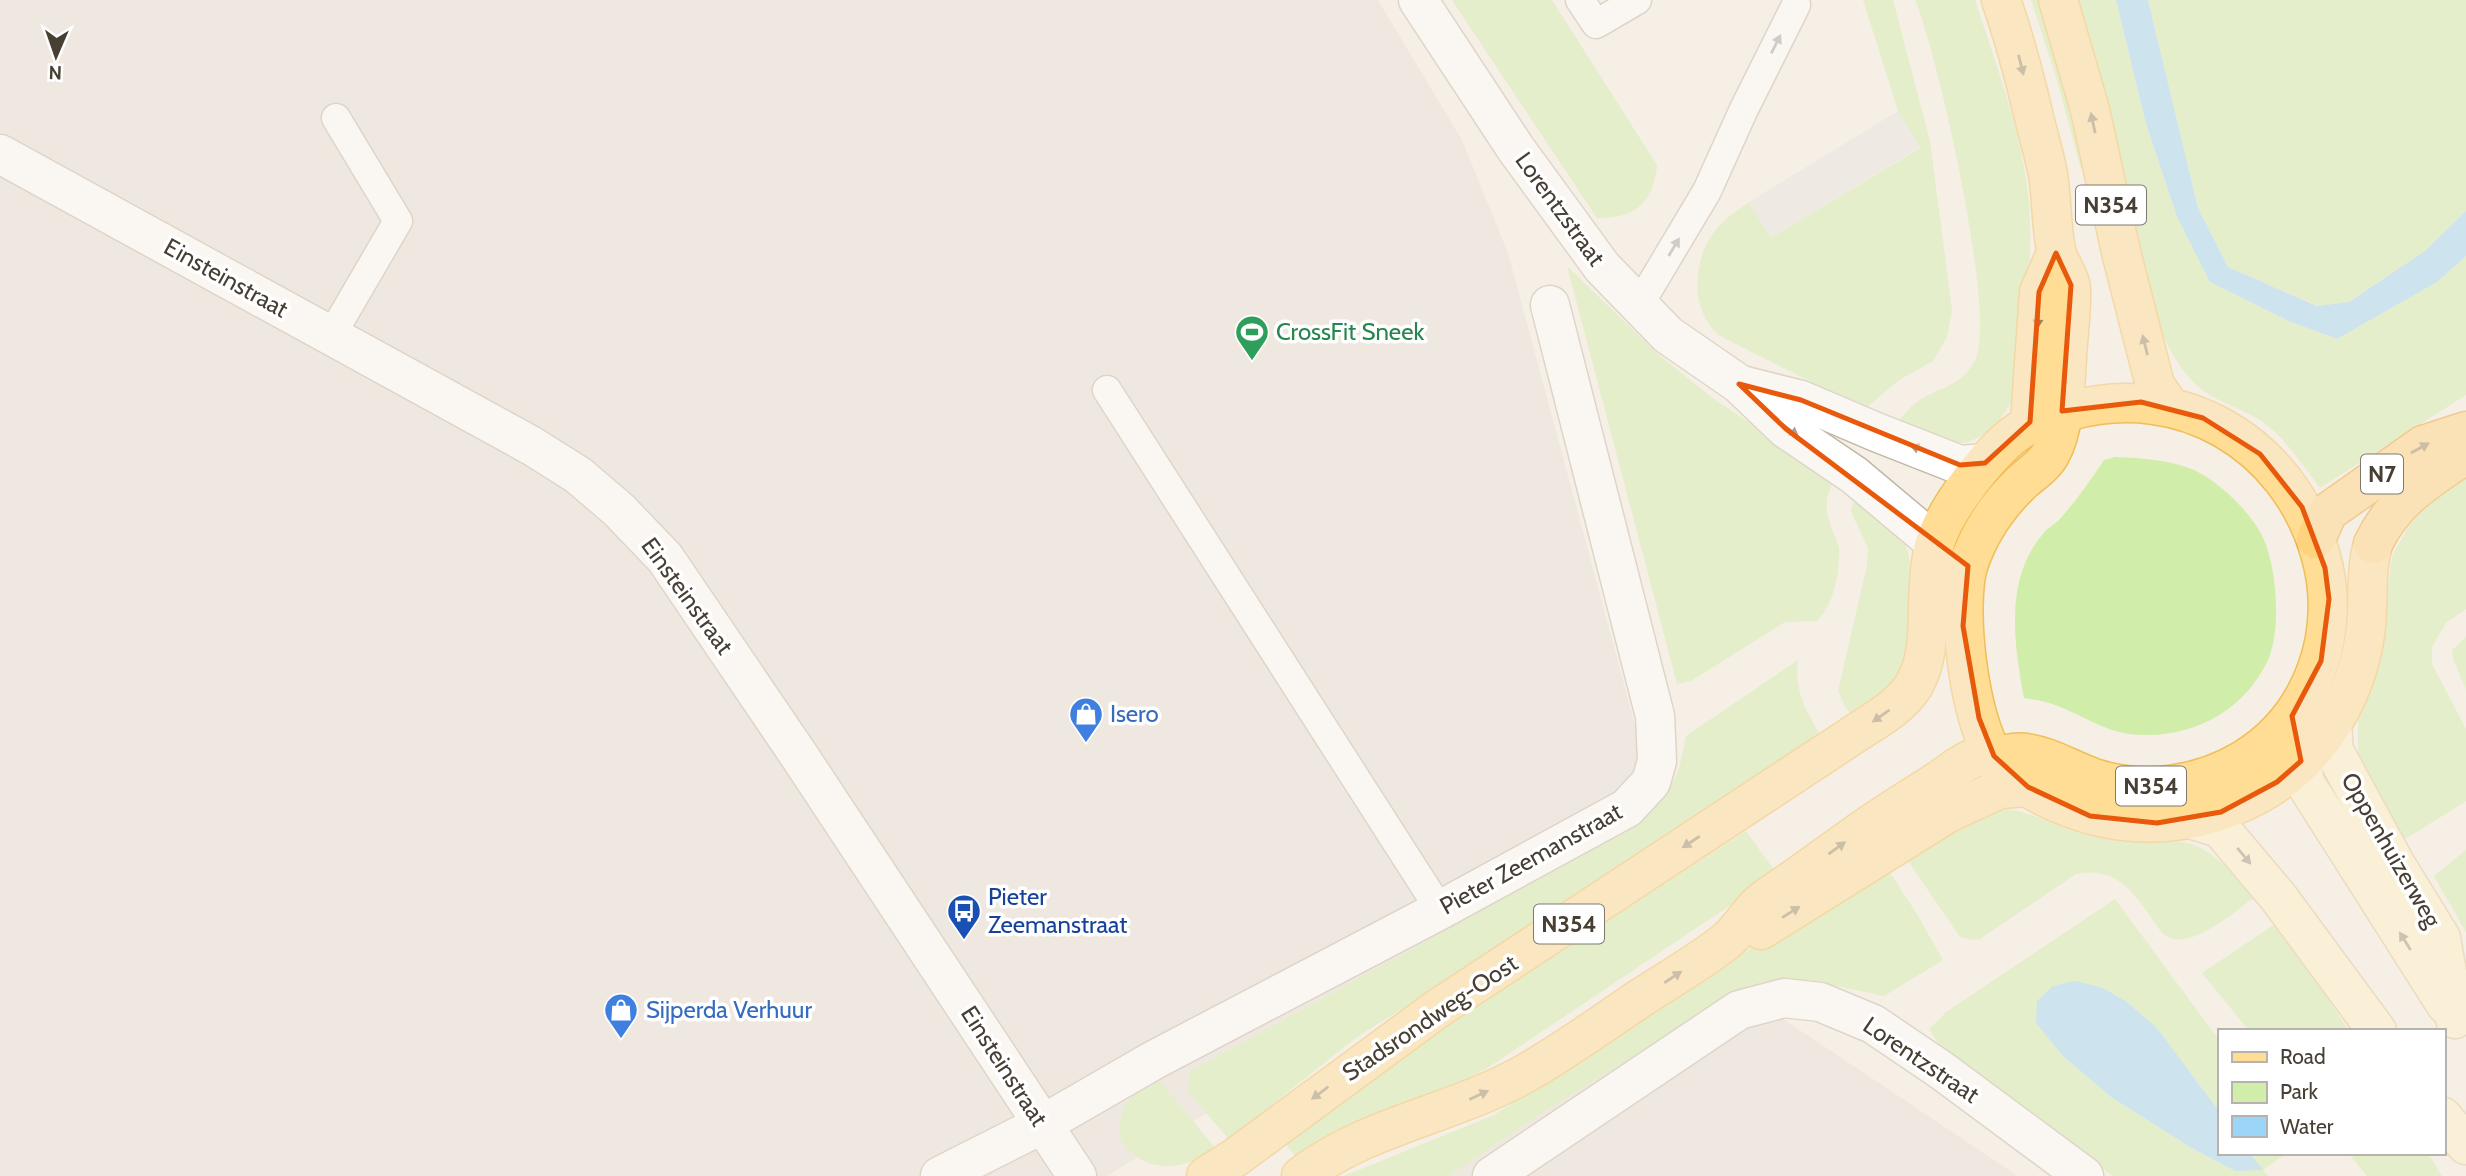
<svg xmlns="http://www.w3.org/2000/svg" width="2466" height="1176" viewBox="0 0 2466 1176" font-family="Cabin,sans-serif">
	<style>
		.industrial { fill: #e7e1da }
		.green { fill: #d1edaa }
		.parking { fill: #e5e2de }
		.water { fill: #9bd5f8 }
		.lines { fill: none; stroke-linecap: round; stroke-linejoin: round }
		.service-casing { stroke: #c1b7a7; stroke-width: 31 }
		.minor-casing { stroke: #c1b7a7; stroke-width: 41 }
		.tertiary-casing { stroke: #c1b7a7; stroke-width: 41 }
		.secondary-casing { stroke: #ddc692; stroke-width: 41 }
		.primary-casing { stroke: #f0bd58; stroke-width: 41 }
		.trunk-casing { stroke: #ee9d26; stroke-width: 41 }
		.service { stroke: #fff; stroke-width: 28 }
		.minor { stroke: #fff; stroke-width: 38 }
		.tertiary { stroke: #fff; stroke-width: 38 }
		.secondary { stroke: #ffefc5; stroke-width: 38 }
		.primary { stroke: #ffdd94; stroke-width: 38 }
		.trunk { stroke: #ffd27d; stroke-width: 38 }
		.oneway { fill: #a49f9a }
		.oneway2 { fill: #9a865f }
		.oneway3 { fill: #9a8155 }
		.oneway4 { fill: #9a8e75 }
		.marked { fill: none; stroke: #e8590c; stroke-width: 5; stroke-linejoin: round }
		.labels { text-anchor: middle; stroke-width: 7; stroke-linejoin: round; paint-order: stroke }
		.shield { fill: #fff; stroke: #7f7971; stroke-width: 2 }
		.shield-label { font-size: 23px; font-weight: bold; fill: #483f34 }
		.street-label { font-size: 24px; fill: #483f34; stroke: #fff }
		.leisure-label { font-size: 24px; fill: #27864d; stroke: #fff; text-anchor: start }
		.shop-label { font-size: 24px; fill: #366cbe; stroke: #fff; text-anchor: start }
		.transit-label { font-size: 24px; fill: #164399; stroke: #fff; text-anchor: start }
	</style>
	<rect width="100%" height="100%" fill="#f5efe5"/>
	<!-- industrial -->
	<g class="industrial">
		<path d="M0 0H1378L1462 140 1508 253 1662 825 1107 1176H0Z"/>
		<path d="M1725 980 2018 1176H1392Z"/>
	</g>
	<!-- green -->
	<g class="green">
		<path d="M1452 0H1552L1657 165C1654 203 1634 219 1597 218Z"/>
		<path d="M1863 0H1893L1930 141 1952 310 1947 337 1933 361 1899 380 1865 409 1720 336C1687 310 1693 254 1719 226 1727 217 1739 209 1749 202L1771 238 1920 148 1898 111Z"/>
		<path d="M1915 0H1975C1995 61 2018 122 2027 185 2036 250 2024 323 2017 388 2008 413 1986 445 1954 443 1935 441 1913 432 1894 426 1904 415 1911 404 1925 397 1946 385 1962 385 1975 360 1998 318 1937 51 1915 0Z"/>
		<path d="M2031 0H2041L2087 168 2081 169 2056 77Z"/>
		<path d="M2073 0H2116L2146 124 2177 217 2210 282 2291 322 2337 339 2437 282 2466 256V395L2320 488C2303 466 2282 433 2258 419 2242 409 2221 403 2205 392 2176 371 2161 332 2148 301Z"/>
		<path d="M2148 0H2466V211L2425 251 2349 302 2318 306 2228 267 2198 208Z"/>
		<path d="M1567 266 1661 357 1714 399 1835 480C1823 499 1825 511 1833 532 1835 537 1838 543 1839 548 1840 572 1834 604 1817 621L1785 622 1691 681 1677 684Z"/>
		<path d="M2115 457C2141 458 2175 460 2198 472 2221 484 2246 509 2259 530 2277 559 2282 629 2268 660 2245 709 2197 736 2144 735 2109 735 2091 719 2060 707 2049 702 2036 700 2024 698 2014 644 2004 579 2043 534 2047 528 2054 525 2059 520 2076 501 2090 481 2104 460Z"/>
		<path d="M2466 471V609L2446 623 2432 647V664L2466 729V801L2404 840 2358 757V718L2368 687 2385 612 2392 556 2408 527 2434 497Z"/>
		<path d="M1857 495C1869 505 1885 514 1895 526 1925 563 1914 654 1889 691 1881 702 1867 711 1857 720L1845 707 1838 691 1867 565 1868 548 1852 514 1851 509Z"/>
		<path d="M2466 637V689L2454 662 2452 650Z"/>
		<path d="M1798 660C1794 694 1807 711 1823 740L1615 876 1357 1037 1229 1139 1188 1092 1189 1072 1483 910 1644 814 1669 790 1679 769 1686 736Z"/>
		<path d="M2006 809C2035 812 2059 829 2087 835 2096 837 2105 839 2114 840 2138 843 2178 836 2199 847 2216 856 2244 881 2256 896 2235 911 2186 956 2162 933 2138 901 2123 865 2076 874L1980 939 1973 940 1960 937 1906 858 1987 811Z"/>
		<path d="M1746 831 1777 874 1489 1067 1454 1087 1384 1111 1340 1130 1310 1146 1296 1157 1283 1141 1444 1027Z"/>
		<path d="M2466 850V932L2434 876Z"/>
		<path d="M1883 862 1915 911 1943 960 1884 996 1817 982 1776 983 1740 991 1540 1114 1449 1176H1344L1494 1115Z"/>
		<path d="M2115 899 2219 1040V1111L2157 1028 2127 1002 2063 1056 2111 1097 2190 1147 2235 1171 2262 1169 2250 1153H2287L2263 1170 2268 1176H2113L1950 1061 1929 1029 1946 1012Z"/>
		<path d="M2278 922 2349 1031H2249L2202 973Z"/>
		<path d="M1160 1081 1211 1143 1217 1150C1190 1166 1153 1176 1129 1150 1121 1142 1118 1137 1120 1126 1121 1118 1122 1107 1128 1101 1135 1093 1150 1087 1160 1081Z"/>
		<path d="M2348 1153H2428L2442 1176H2367Z"/>
	</g>
	<!-- parking -->
	<path class="parking" d="M1898 111 1920 147 1771 238 1749 202Z"/>
	<!-- water -->
	<g class="water">
		<path d="M2116 0H2148L2198 208 2228 267 2317 306 2349 302 2425 251 2466 211V256L2437 282 2337 339 2291 322 2210 282 2177 217 2146 124Z"/>
		<path d="M2075 981 2103 988 2127 1002 2157 1028 2219 1111V1153H2250L2263 1170 2235 1171 2190 1147 2111 1097 2063 1056 2036 1023 2037 1001 2053 986Z"/>
	</g>
	<g class="lines">
		<!-- service casing -->
		<g class="service-casing">
			<g id="service">
				<path d="M1580 0 1596 24 1637 0"/>
				<path d="M1639 305 1707 191 1744 109 1796 5"/>
				<path d="M331 336 398 221 336 118"/>
				<path d="M1107 390 1440 910"/>
			</g>
		</g>
		<!-- minor casing -->
		<g class="minor-casing">
			<g id="minor">
				<path d="M0 154 532 446 578 475 619 510 665 558 800 757 1077 1176"/>
				<path d="M940 1176 1043 1124 1154 1060 1440 910 1627 808 1651 782 1657 761 1655 716 1550 305"/>
				<path d="M1492 1176 1739 1010 1784 998 1820 1002 1873 1024 1941 1070 2084 1176"/>
			</g>
		</g>
		<!-- tertiary casing -->
		<g class="tertiary-casing">
			<g id="tertiary">
				<path d="M1418 0 1516 149 1602 267 1668 335 1739 384 1786 429 1854 475 1935 543"/>
				<path d="M1741 385 1801 400 1876 432 1960 465 1985 463"/>
			</g>
		</g>
		<!-- secondary casing -->
		<g class="secondary-casing">
			<g id="secondary">
				<path d="M2332 724 2334 751 2396 865 2441 938 2455 1019"/>
				<path d="M2301 761 2305 783 2446 1005"/>
				<path d="M2190 819 2220 828 2279 898 2377 1031"/>
				<path d="M2443 1117 2466 1145"/>
			</g>
		</g>
		<!-- primary casing -->
		<g class="primary-casing">
			<g id="primary">
				<path d="M2001 0C2014 37 2024 75 2033 113 2038 134 2044 154 2048 174 2052 199 2051 225 2056 250 2058 263 2070 275 2071 288 2072 310 2068 335 2067 358 2065 386 2065 428 2051 453 2045 465 2032 473 2022 482 1998 505 1980 531 1969 563 1955 604 1969 724 1996 758 2014 782 2043 798 2070 808 2136 833 2209 825 2269 788 2324 753 2359 690 2366 627 2369 598 2365 572 2373 544"/>
				<path d="M2058 0 2090 110 2121 252 2155 385 2170 407"/>
				<path d="M2030 422 2039 292 2056 253"/>
				<path d="M1761 930 1948 813 2000 789 2028 787"/>
				<path d="M1206 1176 1236 1157 1437 1009 1850 737C1872 722 1900 708 1914 685 1932 654 1926 618 1929 584 1930 572 1931 555 1935 543 1944 513 1976 471 1998 449 2021 425 2039 419 2070 411 2181 380 2288 443 2320 553 2343 630 2314 717 2243 760 2199 786 2143 794 2094 778 2071 770 2049 756 2026 753 2016 751 2005 755 1995 756 1988 757 1981 756 1974 758 1962 762 1950 773 1939 780 1913 797 1886 813 1861 831 1839 847 1816 863 1794 879 1783 887 1770 894 1760 903 1747 915 1739 931 1725 942 1698 963 1668 980 1639 999 1602 1024 1565 1051 1526 1073 1454 1114 1368 1125 1301 1176"/>
			</g>
		</g>
		<!-- trunk casing -->
		<g class="trunk-casing">
			<g id="trunk">
				<path d="M2316 539 2328 512 2423 445 2466 431"/>
				<path d="M2373 544C2394 499 2427 481 2466 454"/>
			</g>
		</g>
		<!-- service -->
		<use href="#service" class="service"/>
		<!-- minor -->
		<use href="#minor" class="minor"/>
		<!-- tertiary -->
		<use href="#tertiary" class="tertiary"/>
		<!-- secondary -->
		<use href="#secondary" class="secondary"/>
		<!-- primary -->
		<use href="#primary" class="primary"/>
		<!-- trunk -->
		<use href="#trunk" class="trunk"/>
	</g>
	<!-- one-way arrows -->
	<defs><path id="oneway-solid" d="M-6-.8H1V-3.2L6.5 0L1 3.2V.8H-6Z" transform="scale(1.75)"/></defs>
	<g class="oneway">
		<use href="#oneway-solid" transform="translate(1776 44) rotate(-63)"/>
		<use href="#oneway-solid" transform="translate(1674 247) rotate(-59)"/>
		<use href="#oneway-solid" transform="translate(1790 430) rotate(37)"/>
		<use href="#oneway-solid" transform="translate(1920 449) rotate(-159)"/>
	</g>
	<g class="oneway2">
		<use href="#oneway-solid" transform="translate(2021 65) rotate(76)"/>
		<use href="#oneway-solid" transform="translate(2093 123) rotate(-102)"/>
		<use href="#oneway-solid" transform="translate(2038 318) rotate(93)"/>
		<use href="#oneway-solid" transform="translate(2145 345) rotate(-104)"/>
		<use href="#oneway-solid" transform="translate(1881 716) rotate(145)"/>
		<use href="#oneway-solid" transform="translate(1691 842) rotate(146)"/>
		<use href="#oneway-solid" transform="translate(1837 848) rotate(-36)"/>
		<use href="#oneway-solid" transform="translate(1791 912) rotate(-32)"/>
		<use href="#oneway-solid" transform="translate(1673 977) rotate(-34)"/>
		<use href="#oneway-solid" transform="translate(1320 1093) rotate(143)"/>
		<use href="#oneway-solid" transform="translate(1479 1095) rotate(-25)"/>
	</g>
	<use class="oneway3" href="#oneway-solid" transform="translate(2420 448) rotate(-29)"/>
	<g class="oneway4">
		<use href="#oneway-solid" transform="translate(2244 856) rotate(50)"/>
		<use href="#oneway-solid" transform="translate(2405 941) rotate(-122)"/>
	</g>
	<!-- marked area -->
	<path d="M0 0H2466V1176H0ZM2056 253 2071 285 2062 411 2141 402 2203 418 2260 454 2302 507 2325 568 2329 599 2321 661 2292 716 2301 761 2277 782 2221 812 2157 823 2090 816 2028 787 1994 756 1979 718 1963 626 1968 566 1786 429 1739 384 1801 400 1960 465 1985 463 2030 422 2039 292Z" fill="#f5efe5" fill-opacity=".55" fill-rule="evenodd"/>
	<path class="marked" d="M2056 253 2071 285 2062 411 2141 402 2203 418 2260 454 2302 507 2325 568 2329 599 2321 661 2292 716 2301 761 2277 782 2221 812 2157 823 2090 816 2028 787 1994 756 1979 718 1963 626 1968 566 1786 429 1739 384 1801 400 1960 465 1985 463 2030 422 2039 292Z"/>
	<!-- icons -->
	<defs>
		<g id="stadium-pin" transform="scale(1.75)"><path d="M0 17L-7.5 6A9.5 9.5 0 1 1 7.5 6Z" fill="#2e9e5b" stroke="#fff"/><path d="M0-5a6.5 5 0 1 0 0 10a6.5 5 0 1 0 0-10ZM-3.5-1.8h7v3.6h-7Z" fill="#fff"/></g>
		<g id="shop-pin" transform="scale(1.75)"><path d="M0 17L-7.5 6A9.5 9.5 0 1 1 7.5 6Z" fill="#3f7fe0" stroke="#fff"/><path d="M-5-2.5h2.3a2.7 3.5 0 0 1 5.4 0H5L5.5 6h-11ZM-1.5-2.5h3a1.5 2.3 0 0 0-3 0Z" fill="#fff"/></g>
		<g id="bus-pin" transform="scale(1.75)"><path d="M0 17L-7.5 6A9.5 9.5 0 1 1 7.5 6Z" fill="#1a4fb4" stroke="#fff"/><path d="M-5-6H5V4H4V6H2V4H-2V6H-4V4H-5ZM-3.5-4V0h7V-4ZM-3.5 1.2v1.5H-2V1.2ZM2 1.2v1.5H3.5V1.2Z" fill="#fff"/></g>
	</defs>
	<g fill-rule="evenodd">
		<use href="#stadium-pin" x="1252" y="332"/>
		<use href="#shop-pin" x="1086" y="714"/>
		<use href="#bus-pin" x="964" y="911"/>
		<use href="#shop-pin" x="621" y="1010"/>
	</g>
	<g class="labels">
		<!-- shield labels -->
		<g class="shield">
			<rect x="2076" y="185.5" width="70" height="39" rx="5"/>
			<rect x="2361" y="454.5" width="42" height="39" rx="5"/>
			<rect x="2116" y="766.5" width="70" height="39" rx="5"/>
			<rect x="1534" y="904.5" width="70" height="39" rx="5"/>
		</g>
		<g class="shield-label">
			<text x="2111" y="213">N354</text>
			<text x="2382" y="482">N7</text>
			<text x="2151" y="794">N354</text>
			<text x="1569" y="932">N354</text>
		</g>
		<!-- street labels -->
		<g class="street-label">
			<text transform="translate(1560 209) rotate(54)" y="8">Lorentzstraat</text>
			<text transform="translate(226 278) rotate(29)" y="8">Einsteinstraat</text>
			<text transform="translate(687 596) rotate(54)" y="8">Einsteinstraat</text>
			<text transform="translate(2391 850) rotate(60)" y="8">Oppenhuizerweg</text>
			<text transform="translate(1531 859) rotate(-29)" y="8">Pieter Zeemanstraat</text>
			<text transform="translate(1430 1018) rotate(-34)" y="8">Stadsrondweg-Oost</text>
			<text transform="translate(1921 1060) rotate(34)" y="8">Lorentzstraat</text>
			<text transform="translate(1004 1066) rotate(57)" y="8">Einsteinstraat</text>
		</g>
		<!-- leisure labels -->
		<g class="leisure-label">
			<text x="1276" y="340">CrossFit Sneek</text>
		</g>
		<!-- shop labels -->
		<g class="shop-label">
			<text x="1110" y="722">Isero</text>
			<text x="646" y="1018">Sijperda Verhuur</text>
		</g>
		<!-- transit labels -->
		<g class="transit-label">
			<text x="988" y="905">Pieter<tspan x="988" dy="28">Zeemanstraat</tspan></text>
		</g>
	</g>
	<!-- legend -->
	<rect x="2218" y="1029" width="228" height="126" fill="#ffffff" stroke="#b6b2ae" stroke-width="2"/>
	<rect x="2232" y="1052" width="35" height="10" fill="#ffdd94" stroke="#b6b2ae" stroke-width="2"/>
	<text x="2280" y="1064" font-size="21" fill="#483f34">Road</text>
	<rect x="2232" y="1082" width="35" height="21" fill="#d1edaa" stroke="#b6b2ae" stroke-width="2"/>
	<text x="2280" y="1099" font-size="21" fill="#483f34">Park</text>
	<rect x="2232" y="1116" width="35" height="21" fill="#9bd5f8" stroke="#b6b2ae" stroke-width="2"/>
	<text x="2280" y="1134" font-size="21" fill="#483f34">Water</text>
	<!-- north arrow -->
	<g transform="translate(56 56) rotate(182)" stroke="#ffffff" stroke-width="5" paint-order="stroke">
	<path d="M0-5L12 26L0 18L-12 26Z" fill="#483f34"/>
	<text y="-10" font-size="19" font-weight="bold" text-anchor="middle" fill="#483f34">N</text>
	</g>
</svg>
